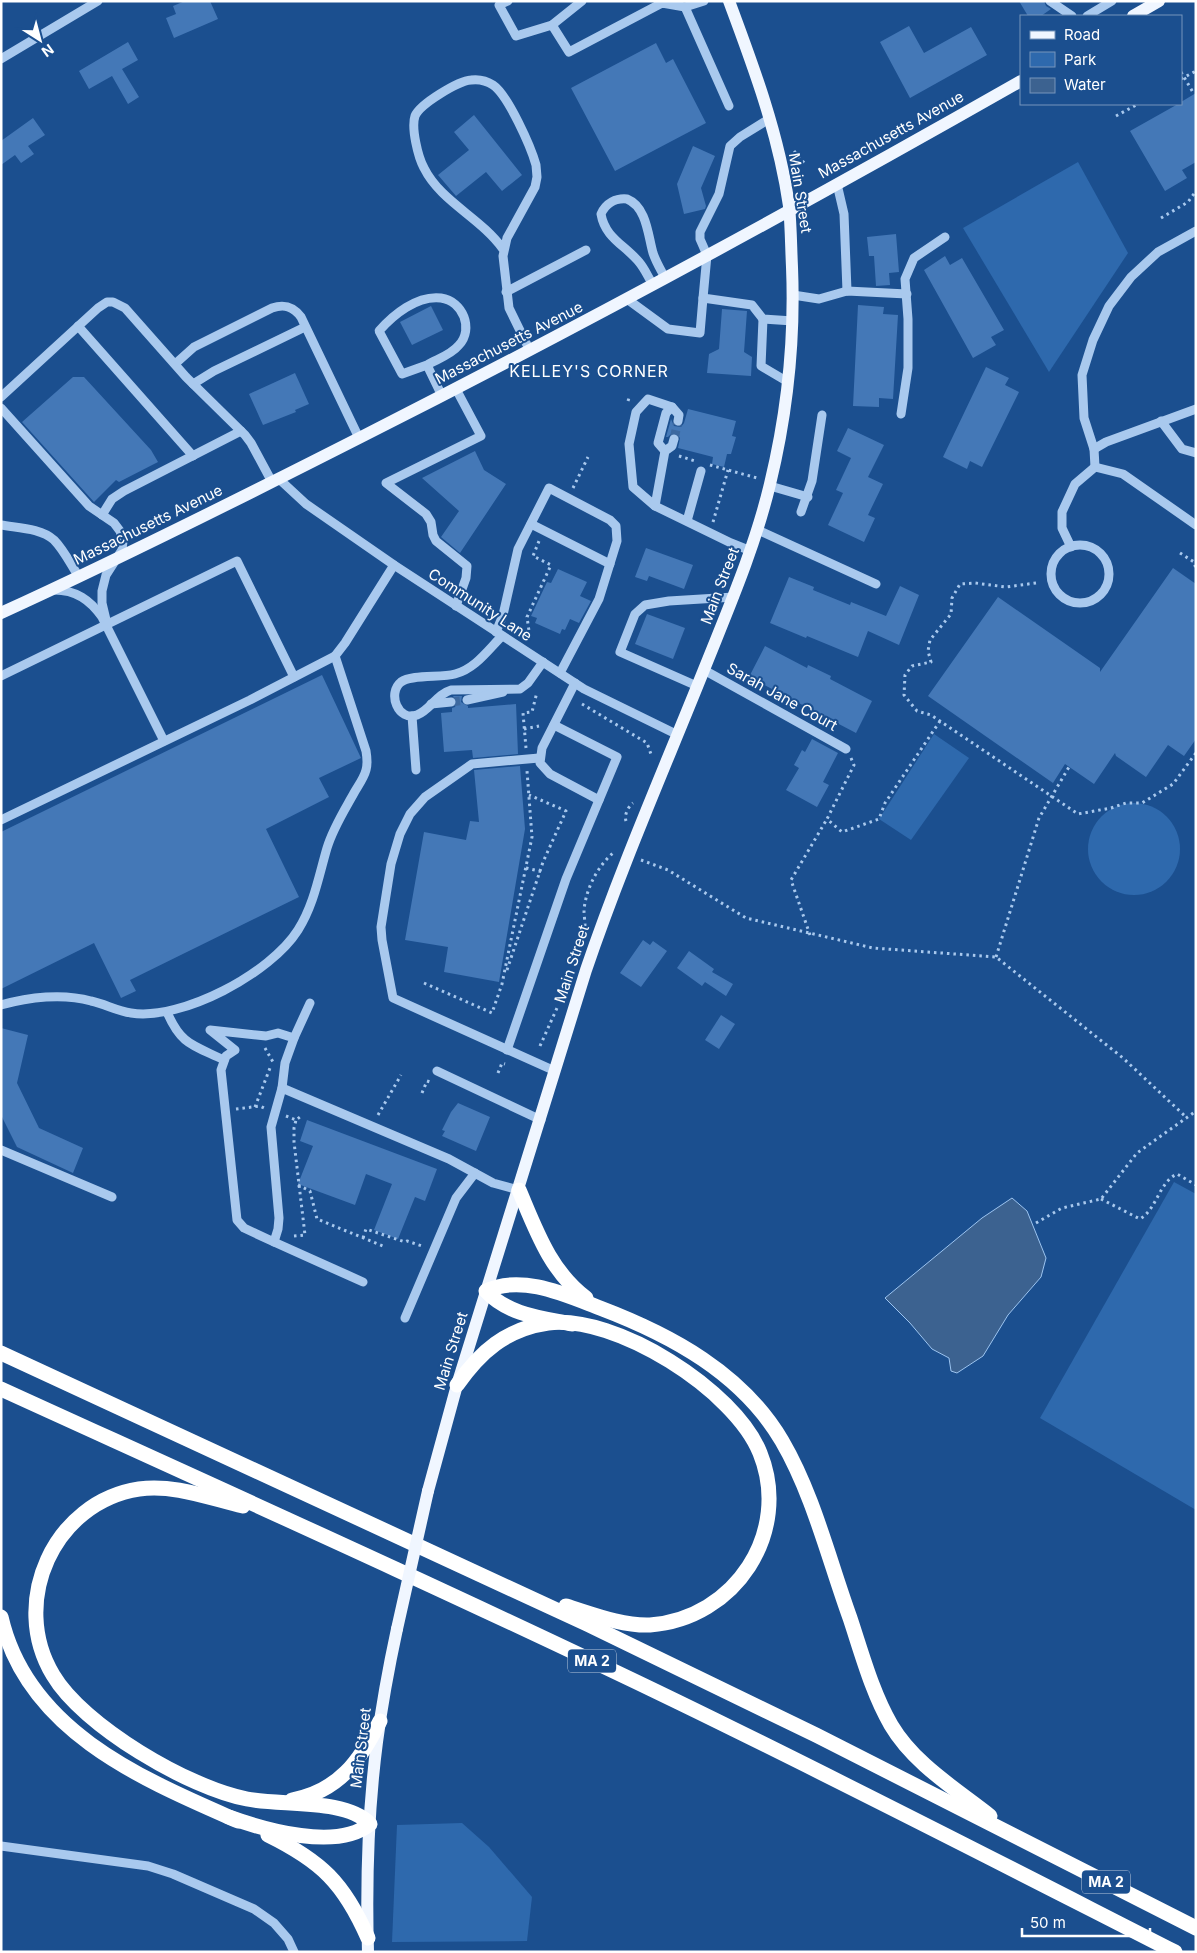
<svg xmlns="http://www.w3.org/2000/svg" width="1197" height="1953" viewBox="0 0 1197 1953" font-family="Inter,sans-serif">
	<style>
		.green { fill: #2e69ad }
		.water { fill: #3c6290; stroke: #9cc4f0 }
		.building { fill: #4478b7 }
		.lines { fill: none; stroke-linecap: round; stroke-linejoin: round }
		.minor-tunnel { stroke: #3d69a0; stroke-width: 9; stroke-dasharray: 9 4.5; stroke-linecap: butt }
		.path { stroke: #a9c9ee; stroke-width: 3; stroke-dasharray: 2.5 4; stroke-linecap: butt }
		.minor { stroke: #a9c9ee; stroke-width: 9 }
		.major { stroke: #f0f6ff; stroke-width: 12 }
		.highway { stroke: #fff; stroke-width: 15 }
		.major-bridge { stroke: #f0f6ff; stroke-width: 12 }
		.labels { text-anchor: middle; stroke-width: 4; stroke-linejoin: round; paint-order: stroke }
		.shield { fill: #1b4f8f; stroke: #bbcadd; stroke-width: 1 }
		.shield-label { font-size: 14px; font-weight: bold; fill: #fff }
		.street-label { font-size: 15px; fill: #fff; stroke: #1b4f8f }
		.neighbourhood-label { font-size: 16px; letter-spacing: 1px; fill: #fff; stroke: #1b4f8f }
	</style>
	<rect width="100%" height="100%" fill="#1b4f8f"/>
	<!-- green -->
	<g class="green">
		<path d="M1078 162 1128 253 1049 372 963 228Z"/>
		<path d="M934 734 969 758 911 840 879 819Z"/>
		<circle cx="1134" cy="849" r="46"/>
		<path d="M1174 1182 1196 1194V1510L1040 1418Z"/>
		<path d="M462 1823 489 1847 532 1897 527 1941 392 1942 397 1825Z"/>
	</g>
	<!-- water -->
	<path class="water" d="M1012 1198 1027 1211 1046 1258 1041 1277 1008 1315 983 1356 957 1373 951 1371 949 1358 932 1349 910 1323 885 1298 982 1218Z"/>
	<!-- building -->
	<g class="building">
		<path d="M185 1H210L218 19 174 38 166 18 176 14 173 6Z"/>
		<path d="M1019 1H1044L1046 6 1051 9 1041 16H1028Z"/>
		<path d="M909 26 924 53 971 27 987 55 910 98 880 42Z"/>
		<path d="M128 42 138 60 122 69 139 97 128 104 112 76 89 89 79 71Z"/>
		<path d="M656 43 666 63 673 59 706 123 615 171 571 88Z"/>
		<path d="M1196 93V162L1182 170 1187 178 1165 191 1130 131 1178 104H1181V102Z"/>
		<path d="M474 115 522 175 502 191 486 172 456 196 438 175 469 150 454 132Z"/>
		<path d="M33 118 45 135 28 146 34 154 21 163 15 155 1 165V141Z"/>
		<path d="M693 146 715 156 701 188 706 206 705 209 684 214 677 184Z"/>
		<path d="M896 234 899 272 889 273 890 285 876 286 874 256H869L867 237Z"/>
		<path d="M945 256 950 265 962 258 1004 330 991 337 996 345 973 358 924 270Z"/>
		<path d="M858 305 884 307 883 314 898 315 893 399 879 398V407L853 406Z"/>
		<path d="M431 306 443 330 412 345 400 322Z"/>
		<path d="M722 309 747 311 744 352 752 357 751 376 707 373 709 354 719 349Z"/>
		<path d="M986 367 1009 378 1005 385 1019 392 982 467 970 461 967 469 943 457Z"/>
		<path d="M295 373 309 404 295 410 296 412 263 425 249 394Z"/>
		<path d="M73 377H84L151 450 158 462 119 482 116 480 94 502 22 422Z"/>
		<path d="M688 409 736 421 732 436 736 437 731 454H727L724 467 712 464 713 457 678 448 680 438 676 433H672L668 437H666L671 419 674 426 681 427 684 423Z"/>
		<path d="M848 428 884 445 868 477 883 484 868 515 875 518 864 542 828 525 843 493 836 490 851 458 837 451Z"/>
		<path d="M475 451 484 470 506 484 460 553 441 537 459 511 422 478Z"/>
		<path d="M646 548 693 565 684 589 649 576 647 581 635 577Z"/>
		<path d="M1173 568 1196 584V739L1184 756 1168 745 1146 777 1116 756 1115 753 1094 784 1065 764 1053 783 928 696 998 597 1100 668V672Z"/>
		<path d="M558 569 587 582 580 596 591 601 579 623 570 619 565 630 562 629 560 634 535 623 537 618 531 616 547 582 551 583Z"/>
		<path d="M789 577 814 587 813 590 850 605 851 602 886 616 900 586 919 595 899 645 868 631 858 657 807 636 806 638 770 623Z"/>
		<path d="M647 614 685 628 673 659 635 644Z"/>
		<path d="M765 646 807 668 808 665 831 676 830 679 872 701 856 733 749 677Z"/>
		<path d="M322 675 361 758 319 778 329 797 266 829 299 897 130 980 136 991 121 998 94 943 1 989V832Z"/>
		<path d="M453 696H462L461 702 468 706V708L516 704 518 754 473 758 472 750 444 752 441 713 452 712V708L455 707 457 702Z"/>
		<path d="M812 739 838 753 823 782 829 785 817 807 786 790 799 768 794 765 802 750 805 752Z"/>
		<path d="M520 766 525 829 499 982 444 972 448 947 405 940 424 832 466 840 470 821 479 822 474 770Z"/>
		<path d="M643 940 650 945 653 941 667 951 641 987 620 973Z"/>
		<path d="M689 951 714 969 712 972 733 984 726 996 705 982 702 986 677 968Z"/>
		<path d="M721 1015 735 1024 719 1049 705 1040Z"/>
		<path d="M1 1028 28 1035 17 1083 39 1128 83 1148 73 1173 17 1147 1 1115Z"/>
		<path d="M458 1103 490 1117 476 1151 442 1136 445 1131 442 1130 451 1112Z"/>
		<path d="M307 1120 437 1169 425 1201 415 1197 398 1239 374 1230 392 1184 366 1174 355 1205 298 1184 313 1146 300 1141Z"/>
	</g>
	<g class="lines">
		<!-- minor-tunnel -->
		<g class="minor-tunnel">
			<path d="M674 439 678 421"/>
			<path d="M451 702 467 700"/>
		</g>
		<!-- path -->
		<g class="path">
			<path d="M1181 72 1194 94"/>
			<path d="M1181 79 1196 71"/>
			<path d="M1116 116 1138 104"/>
			<path d="M794 151 805 164"/>
			<path d="M1161 218 1188 202 1196 191"/>
			<path d="M628 401 630 395"/>
			<path d="M679 456 695 461"/>
			<path d="M710 465 757 478"/>
			<path d="M573 488 588 457"/>
			<path d="M713 522 728 470"/>
			<path d="M1180 553 1194 562 1196 569"/>
			<path d="M1036 583 1006 587 975 583 960 584 952 598 951 614 930 640 928 651 931 662 912 666 905 675 904 695 917 711 931 715 1078 814 1111 808 1126 803H1142L1173 784 1196 753"/>
			<path d="M527 636 529 631 527 617 551 565 533 556 539 541"/>
			<path d="M582 704 647 743 652 757"/>
			<path d="M524 729 539 726"/>
			<path d="M526 748 523 713 532 712 537 692"/>
			<path d="M851 758 854 765 827 819 842 832 879 819 885 803 940 721"/>
			<path d="M626 821C624 815 628 807 633 803"/>
			<path d="M641 860 668 870 746 918 873 948 996 957 1123 1058 1186 1117"/>
			<path d="M526 868 543 872"/>
			<path d="M585 926C585 921 584 915 584 910 586 889 597 867 613 853"/>
			<path d="M810 935 791 880 827 819"/>
			<path d="M996 957 1039 818 1069 767"/>
			<path d="M507 970 543 862 566 811 529 795"/>
			<path d="M424 983 492 1013 502 984 532 837 527 771"/>
			<path d="M540 1046 557 1008"/>
			<path d="M265 1048 273 1062"/>
			<path d="M498 1073 502 1063 505 1064"/>
			<path d="M422 1093 427 1081 430 1082"/>
			<path d="M255 1107 270 1068"/>
			<path d="M236 1109 260 1106 264 1108"/>
			<path d="M378 1115 401 1075"/>
			<path d="M286 1116 296 1120 300 1117"/>
			<path d="M298 1185 310 1191 317 1219 383 1246"/>
			<path d="M1101 1199 1140 1219C1157 1209 1159 1182 1177 1174L1196 1185"/>
			<path d="M1036 1223 1062 1208 1101 1199 1137 1153 1196 1111"/>
			<path d="M294 1236 305 1235 294 1142V1128L296 1120"/>
			<path d="M363 1238 366 1229 405 1242 407 1241 422 1246"/>
		</g>
		<!-- minor -->
		<g class="minor">
			<path d="M508 1 499 5 516 36 552 25 582 1"/>
			<path d="M704 1 685 7 729 106"/>
			<path d="M1050 1 1072 16"/>
			<path d="M1087 16 1112 1"/>
			<path d="M552 25 569 52 662 3 685 7"/>
			<path d="M1 59 98 1"/>
			<path d="M769 119 740 137 730 146 719 194 700 232V239L707 255 703 298 752 305 763 319 793 321"/>
			<path d="M837 184 844 214 847 291"/>
			<path d="M503 249C480 217 441 202 424 168 418 157 411 128 415 116 420 104 458 81 471 80 479 79 487 81 493 85 508 95 531 147 536 165L537 177 535 187 507 238 503 256 509 308 530 351"/>
			<path d="M653 285C648 277 645 269 639 262 625 245 605 238 601 214 606 203 616 198 627 199 647 207 648 236 653 253 656 262 661 270 665 278"/>
			<path d="M506 292 586 250"/>
			<path d="M793 295 819 299 847 291 907 294"/>
			<path d="M627 299 668 329 700 333 703 298"/>
			<path d="M763 319 761 366 788 382"/>
			<path d="M78 326 193 456"/>
			<path d="M175 364 194 347 272 308C284 304 293 306 301 317L359 438"/>
			<path d="M427 365C437 359 451 355 459 345 474 329 463 301 441 298 417 295 393 315 379 331L402 374 427 365 442 396"/>
			<path d="M193 384 214 371 305 327"/>
			<path d="M1 397 98 308 107 302H113L125 308 186 377 245 435 251 443 272 482"/>
			<path d="M1 408 89 506 114 523 120 531 123 541 122 550 106 575 102 591V603L107 624"/>
			<path d="M901 414 908 368V319L905 279 914 258 945 237"/>
			<path d="M678 421 679 415 672 407 648 399 636 412 629 444 633 487 655 506 731 543 751 551"/>
			<path d="M1161 421 1182 449 1196 453"/>
			<path d="M1094 449 1106 442 1196 409"/>
			<path d="M665 451 658 443 666 413 672 407"/>
			<path d="M1095 467 1094 449 1084 418 1082 375 1093 340 1109 306 1131 277 1158 252 1196 231"/>
			<path d="M1095 467 1123 474 1196 525"/>
			<path d="M279 479 306 504 394 565 584 689 678 735"/>
			<path d="M770 486 808 497"/>
			<path d="M655 506 665 451 672 446 674 439"/>
			<path d="M801 512 812 481 822 415"/>
			<path d="M102 515 112 499 124 491 241 431"/>
			<path d="M687 521 701 471"/>
			<path d="M531 524 610 564"/>
			<path d="M1 525C18 528 41 528 54 540 64 550 71 565 79 577"/>
			<path d="M758 530 876 584"/>
			<circle cx="1080" cy="574" r="29"/>
			<path d="M1071 547 1062 528V512L1075 484 1095 467"/>
			<path d="M54 590C76 590 90 600 102 617L164 741"/>
			<path d="M456 606 466 578 467 566 436 541 433 535 431 522 426 514 386 483 481 436 456 389"/>
			<path d="M496 632 503 615 518 549 549 488 610 520 616 526 617 541 599 599 560 673"/>
			<path d="M502 636C488 650 475 669 455 674 441 678 412 674 401 682 387 693 398 722 417 715 430 710 437 694 451 690L520 689 528 683 543 662"/>
			<path d="M704 670 846 749"/>
			<path d="M1 676 237 561 294 677"/>
			<path d="M575 683 542 748 540 763 550 774 599 800"/>
			<path d="M697 686 620 652 635 614 645 605 669 601 734 597"/>
			<path d="M467 700 503 692"/>
			<path d="M431 704 451 702"/>
			<path d="M412 716 416 770"/>
			<path d="M539 758 472 764 425 797 410 814 400 834 391 864 381 927 382 940 393 998 555 1071"/>
			<path d="M1 820 250 700 335 656 345 643 394 565"/>
			<path d="M1 1005C29 997 63 993 91 1001 105 1004 117 1011 131 1013 182 1021 271 973 298 930 314 905 319 875 327 848 333 828 344 811 354 793 358 786 364 778 366 770 368 763 367 757 366 751L335 656"/>
			<path d="M167 1012C181 1045 193 1045 224 1060"/>
			<path d="M210 1030 266 1036 278 1033 294 1038 285 1063 282 1088 271 1127 279 1218 278 1229 274 1242 244 1228 237 1220 221 1070 226 1056 235 1050Z"/>
			<path d="M294 1038 310 1003"/>
			<path d="M507 1050 566 879 617 757 554 725"/>
			<path d="M437 1071 541 1120"/>
			<path d="M282 1088 449 1159 493 1183 519 1190"/>
			<path d="M1 1150 112 1197"/>
			<path d="M274 1242 363 1282"/>
			<path d="M405 1318 456 1198 475 1173"/>
			<path d="M1 1846 148 1866 173 1874 254 1909 274 1923 288 1939 294 1952"/>
		</g>
		<!-- major -->
		<g class="major">
			<path d="M1133 16 1159 1"/>
			<path d="M1 613C124 557 245 496 365 435 586 323 805 204 1021 81"/>
			<path d="M428 1491 457 1385 586 970C621 867 665 767 705 667 729 607 755 547 770 484 787 414 795 340 792 267 791 247 791 226 789 206 779 135 754 68 729 1"/>
			<path d="M368 1952C366 1882 368 1811 377 1742 382 1704 389 1666 397 1629"/>
		</g>
		<!-- highway -->
		<g class="highway">
			<path d="M519 1190C536 1230 550 1271 586 1298"/>
			<path d="M572 1324C542 1318 508 1315 486 1291 522 1274 566 1295 600 1308 671 1335 742 1373 782 1441 813 1494 829 1560 850 1618 862 1654 872 1692 891 1725 914 1764 956 1789 990 1816"/>
			<path d="M1 1353 587 1624 816 1735 1196 1928"/>
			<path d="M457 1385C480 1352 506 1329 548 1323 615 1314 735 1390 760 1453 792 1532 735 1619 650 1625 622 1626 592 1614 566 1606"/>
			<path d="M1 1389C227 1492 454 1594 678 1702 845 1783 1010 1868 1175 1952"/>
			<path d="M1 1617C27 1731 142 1779 238 1821"/>
			<path d="M292 1800C339 1791 360 1761 380 1721"/>
			<path d="M229 1817C265 1830 337 1851 370 1824 346 1798 281 1806 247 1799 189 1788 83 1726 53 1675 9 1602 54 1502 139 1489 174 1484 209 1498 243 1506"/>
			<path d="M268 1835C321 1861 344 1883 368 1938"/>
		</g>
		<!-- major-bridge -->
		<path class="major-bridge" d="M397 1629 428 1491"/>
	</g>
	<g class="labels">
		<!-- shield labels -->
		<g class="shield">
			<rect x="568" y="1649.5" width="48" height="23" rx="4"/>
			<rect x="1082" y="1870.5" width="48" height="23" rx="4"/>
		</g>
		<g class="shield-label">
			<text x="592" y="1666">MA 2</text>
			<text x="1106" y="1887">MA 2</text>
		</g>
		<!-- street labels -->
		<g class="street-label">
			<text transform="translate(891 135) rotate(-29)" y="5">Massachusetts Avenue</text>
			<text transform="translate(800 193) rotate(81)" y="5">Main Street</text>
			<text transform="translate(509 343) rotate(-27)" y="5">Massachusetts Avenue</text>
			<text transform="translate(148 525) rotate(-26)" y="5">Massachusetts Avenue</text>
			<text transform="translate(720 586) rotate(-69)" y="5">Main Street</text>
			<text transform="translate(480 605) rotate(33)" y="5">Community Lane</text>
			<text transform="translate(782 697) rotate(29)" y="5">Sarah Jane Court</text>
			<text transform="translate(572 964) rotate(-72)" y="5">Main Street</text>
			<text transform="translate(451 1351) rotate(-73)" y="5">Main Street</text>
			<text transform="translate(361 1748) rotate(-83)" y="5">Main Street</text>
		</g>
		<!-- neighbourhood labels -->
		<g class="neighbourhood-label">
			<text x="589" y="377">KELLEY'S CORNER</text>
		</g>
	</g>
	<!-- border -->
	<rect width="1197" height="1953" fill="none" stroke="#ffffff" stroke-width="5"/>
	<!-- legend -->
	<rect x="1020" y="15" width="162" height="90" fill="#1b4f8f" stroke="#7695bc"/>
	<rect x="1030" y="31" width="25" height="8" fill="#f0f6ff" stroke="#7695bc"/>
	<text x="1064" y="40" font-size="15" fill="#ffffff">Road</text>
	<rect x="1030" y="52" width="25" height="15" fill="#2e69ad" stroke="#7695bc"/>
	<text x="1064" y="65" font-size="15" fill="#ffffff">Park</text>
	<rect x="1030" y="78" width="25" height="15" fill="#3c6290" stroke="#7695bc"/>
	<text x="1064" y="90" font-size="15" fill="#ffffff">Water</text>
	<!-- north arrow -->
	<g transform="translate(40 40) rotate(144)" stroke="#1b4f8f" stroke-width="4" paint-order="stroke">
	<path d="M0-4L9 19L0 12L-9 19Z" fill="#ffffff"/>
	<text y="-8" font-size="14" font-weight="bold" text-anchor="middle" fill="#ffffff">N</text>
	</g>
	<!-- scale -->
	<path d="M1022 1928v8h128v-8" fill="none" stroke="#ffffff" stroke-width="2.5"/>
	<text x="1030" y="1928" font-size="15" fill="#ffffff" stroke="#1b4f8f" stroke-width="4" paint-order="stroke">50 m</text>
</svg>
